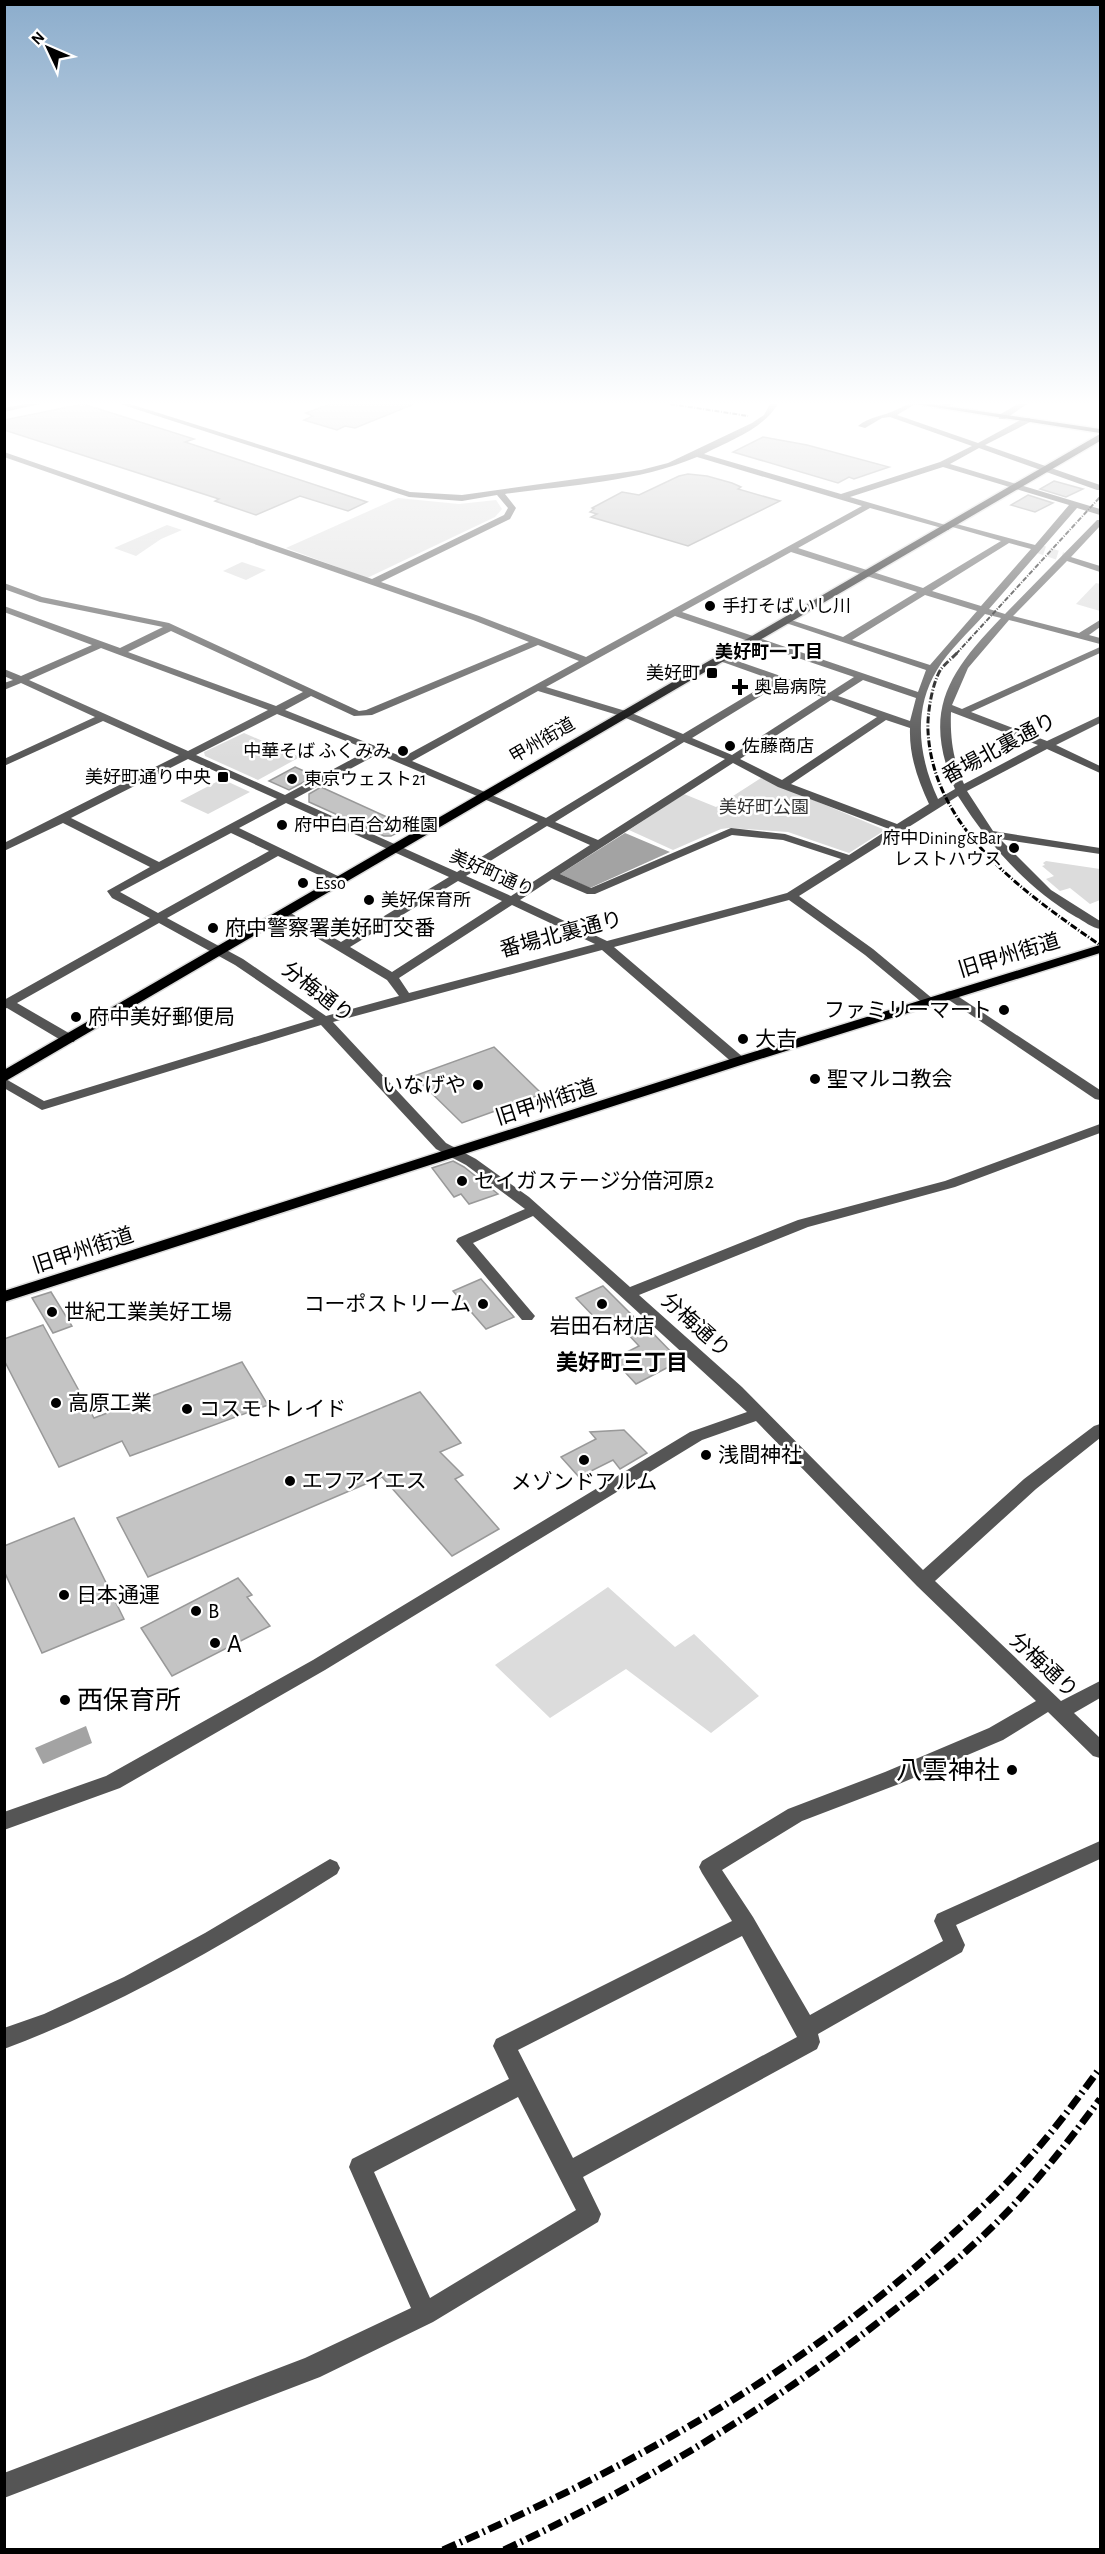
<svg xmlns="http://www.w3.org/2000/svg" width="1105" height="2554" viewBox="0 0 1105 2554" font-family="'Alegreya Sans','Noto Sans JP',sans-serif">
	<style>
		.green { fill: #dcdcdc }
		.water { fill: #a3a3a3 }
		.building { fill: #c4c4c4; stroke: #999; stroke-width: 1.5 }
		.lines { fill: none; stroke-linecap: round; stroke-linejoin: round }
		.minor-tunnel { stroke: #d9d9d9; stroke-width: 9; stroke-dasharray: 9 4.5; stroke-linecap: butt }
		.major-casing { stroke: #dbdbdb; stroke-width: 3 }
		.highway-casing { stroke: #dbdbdb; stroke-width: 3 }
		.minor { fill: #555; fill-rule: evenodd }
		.major { fill: #000; fill-rule: evenodd }
		.highway { fill: #000; fill-rule: evenodd }
		.rail-far2 { stroke: #000; stroke-width: 2; stroke-dasharray: 5 1.5 1 1.5; stroke-linecap: butt }
		.rail-far1 { stroke: #000; stroke-width: 3; stroke-dasharray: 7 2 1 2; stroke-linecap: butt }
		.rail { stroke: #000; stroke-width: 7; stroke-dasharray: 14 4.5 2 4.5; stroke-linecap: butt }
		.poi-dot { fill: #000; stroke: #fff; stroke-width: 2 }
		.labels { text-anchor: middle; stroke-width: 5; stroke-linejoin: round; paint-order: stroke }
		.far-poi-label { font-size: 18px; fill: #000; stroke: #fff; text-anchor: start }
		.far-neighbourhood-label { font-size: 18px; font-weight: bold; fill: #000; stroke: #fff }
		.far-street-label { font-size: 18px; fill: #000; stroke: #fff }
		.far-park-label { font-size: 18px; fill: #333; stroke: #fff }
		.street-label { font-size: 21px; fill: #000; stroke: #fff }
		.poi-label { font-size: 21px; fill: #000; stroke: #fff; text-anchor: start }
		.neighbourhood-label { font-size: 22px; font-weight: bold; fill: #000; stroke: #fff }
		.near-poi-label { font-size: 26px; fill: #000; stroke: #fff; text-anchor: start }
	</style>
	<rect width="100%" height="100%" fill="#fff"/>
	<!-- green -->
	<g class="green">
		<path d="M398 498 459 504 496 500 502 509 495 517 367 578 286 548Z"/>
		<path d="M167 525 182 530 161 539 136 556 114 548Z"/>
		<path d="M242 562 266 570 246 580 223 571Z"/>
		<path d="M1096 583 1100 584V611L1076 604Z"/>
		<path d="M244 733 300 757 258 780 205 756 204 752Z"/>
		<path d="M761 778 885 830 849 853 788 832 729 828 721 829 673 850 629 830 684 794 716 807Z"/>
		<path d="M222 779 250 792 208 814 180 801Z"/>
		<path d="M1046 861 1100 869V900L1090 904 1070 888 1060 891 1046 879 1054 876 1042 866 1045 865 1043 863Z"/>
		<path d="M608 1587 675 1647 694 1634 759 1696 711 1733 626 1669 550 1718 495 1665Z"/>
	</g>
	<!-- water -->
	<g class="water">
		<path d="M625 833 670 852 590 888 560 874Z"/>
		<path d="M86 1726 92 1743 43 1764 35 1748Z"/>
	</g>
	<!-- building -->
	<g class="building">
		<path d="M83 404 194 439 185 442 367 502 348 511 300 496 256 515 215 501 219 499 4 430V420Z"/>
		<path d="M330 404H414L355 428 345 426 337 430 304 420 313 416 306 413Z"/>
		<path d="M763 437 807 445 889 467 854 479 849 477 838 483 733 452Z"/>
		<path d="M688 474 707 476 732 483 741 487 738 489 780 501 688 546 591 517 597 514 590 512 594 509 592 508 622 492 639 495 679 476Z"/>
		<path d="M1054 481 1083 489 1066 497 1040 489Z"/>
		<path d="M1028 495 1053 503 1035 512 1011 505Z"/>
		<path d="M295 767 315 776 289 790 269 781Z"/>
		<path d="M321 787 409 827 391 836H384L309 802V794Z"/>
		<path d="M494 1047 542 1094 462 1123 414 1076Z"/>
		<path d="M453 1161 464 1167 498 1194 469 1204 461 1194 454 1197 432 1168Z"/>
		<path d="M481 1279 514 1317 486 1329 453 1291Z"/>
		<path d="M603 1286 640 1323 642 1322 680 1361 636 1384 613 1359 639 1346 612 1317 600 1323 576 1298Z"/>
		<path d="M51 1292 72 1326 53 1333 32 1298Z"/>
		<path d="M43 1325 94 1418 242 1362 268 1405 130 1456 122 1441 59 1467 4 1360V1339Z"/>
		<path d="M420 1392 461 1443 440 1452 463 1475 455 1479 499 1529 452 1556 382 1477 148 1577 117 1518Z"/>
		<path d="M624 1430 647 1453 620 1469 613 1460 579 1477 561 1457 596 1439 590 1432Z"/>
		<path d="M74 1518 124 1619 42 1653 4 1571V1546Z"/>
		<path d="M238 1578 252 1595 247 1597 270 1626 172 1676 141 1628Z"/>
	</g>
	<g class="lines">
		<!-- minor-tunnel -->
		<path class="minor-tunnel" d="M1036 548 1066 558"/>
		<!-- major casing -->
		<g class="major-casing">
			<g id="major">
				<path d="M915 404H931L1100 429V433Z"/>
				<path d="M1100 945V953L744 1064 4 1302V1291L734 1058Z"/>
			</g>
		</g>
		<!-- highway casing -->
		<g class="highway-casing">
			<path id="highway" d="M1100 434V441L4 1082V1070Z"/>
		</g>
		<!-- minor -->
		<g class="minor">
			<path d="M26 404H40L4 412V408Z"/>
			<path d="M120 404H130L410 492 462 495 641 470 668 463 752 423 764 415 770 404H778C762 430 731 440 704 454L841 494 940 462 972 446 890 417 882 418 865 428 858 426C869 417 879 417 891 412 900 409 904 404 915 404L897 415 978 443 1024 418H1030V422L985 445 1100 485V490H1097L979 448 950 464 1100 509V515L1077 508 989 609 1005 614 1097 520H1100V526L1071 557 1100 566V572L1067 561 1013 616 1079 633 1100 620V627L1089 635 1100 638V644L1009 620 968 668 952 705 962 709 1100 647V653L971 712 1047 741 1100 716V723L1056 745 1100 766V773L1047 749 967 791 993 831 1100 848V854L1000 839 1051 890 1100 921V929C1092 928 1084 921 1076 917 1026 887 989 845 958 796L799 896 873 949 933 999 935 1002 933 1005H925L865 955 789 900 614 947 744 1058 746 1061 744 1064H734L602 950 333 1022 446 1143 476 1159 529 1197 630 1287 798 1220 945 1181 1100 1124V1133L955 1187 808 1227 639 1295 742 1387 923 1570 1024 1479 1094 1426 1100 1424V1438L1036 1489 935 1581 1061 1701 1100 1681V1698L1074 1713 1100 1738V1758L1093 1756 1048 1712 1003 1740 899 1784 802 1821 722 1870 753 1917 810 2015 943 1941 934 1921 937 1914 1100 1841V1859L956 1925 965 1945 962 1952 818 2034 820 2042 817 2049 583 2177 601 2214 598 2222 433 2322 320 2377 4 2498V2473L305 2358 411 2308 349 2167 352 2159 509 2079 493 2046 496 2039 732 1921 702 1873 699 1867 702 1861 788 1809 885 1772 989 1728 1036 1701 917 1586 756 1421 702 1440 325 1670 120 1788 4 1830V1812L106 1776 313 1660 690 1432 747 1412 533 1216 473 1243 535 1316 532 1320H522L456 1241 458 1238 525 1209 466 1165 436 1149 321 1025 42 1110 4 1088V1078L44 1101 314 1019 235 965 159 923 17 1003 74 1036 75 1039 74 1042H64L7 1008 4 1009V1000L150 918 112 898 107 891 150 867 63 823 4 851V843L179 755 103 721 4 766V759L95 717 21 683 4 690V683L13 680 4 676V669L21 676 92 645 4 612V606L120 648 163 627 40 602 4 589V583L42 597 169 623 359 711 366 710 529 642 473 620 4 457V452L372 579 504 515 508 508 497 495 462 501 409 497ZM697 457 862 506 586 657 479 616 381 582 510 519 516 508 505 494C569 485 638 482 697 457ZM943 467 1069 505 1035 545 949 522V526L1001 541 923 588 798 548 870 508 949 530V526L850 497ZM1009 543 1031 549 981 606 932 591ZM791 552 917 592 843 637 788 619 780 621 926 670 918 692 682 612ZM925 595 977 611 930 665 852 640ZM985 614 1001 618C947 674 922 712 955 789L938 799C919 758 912 711 937 670 949 650 969 632 985 614ZM675 616 854 677 829 693 723 656H717V660L773 680 683 734 629 712 546 687ZM171 631 303 692 276 706 128 652ZM538 645 579 661 403 757 285 710 311 696 354 716 372 715ZM101 648 117 654 268 710 188 751 29 680ZM863 680 916 698 910 721 838 696ZM782 683 822 697 732 755 692 738ZM538 691 621 716 676 739 546 818 412 761ZM831 700 877 717 782 780 740 759ZM951 712 1038 745 964 784C953 760 950 738 951 712ZM277 714 369 750 285 795 196 755ZM886 720 910 728C909 756 918 780 929 804L897 824 791 784ZM684 742 725 759 598 840 555 822ZM378 754 538 822 457 872 294 799ZM188 759 277 799 159 862 71 818ZM733 763 778 787 889 829 849 855 785 834 731 828 591 888 560 874ZM286 803 449 877 341 942 287 911 283 910 277 914 387 980 399 996 326 1016 243 959 167 918 278 856 336 883H344V879L239 828ZM547 826 590 845 511 896 466 876ZM231 833 269 851 158 913 120 892ZM732 835 783 840 841 859 787 893 607 941 520 900 552 879 587 894H595ZM458 881 502 901 392 972 350 947ZM512 905 595 944 409 993 399 978ZM742 1936 797 2037 573 2158 518 2050ZM518 2097 576 2210 430 2298 374 2172Z"/>
			<path d="M944 404H953L939 409V405Z"/>
			<path d="M1018 404H1027L1005 419H999V415Z"/>
			<path d="M950 991 1100 1090V1100L1095 1099 946 998 944 995 946 992Z"/>
			<path d="M330 1859 337 1862 340 1868 337 1874C229 1942 124 2004 4 2049V2028L44 2014 124 1977 205 1933Z"/>
		</g>
		<!-- major -->
		<use href="#major" class="major"/>
		<!-- highway -->
		<use href="#highway" class="highway"/>
		<!-- rail-far2 -->
		<g class="rail-far2">
			<path d="M670 404 748 416"/>
			<path d="M956 654 1100 497"/>
		</g>
		<!-- rail-far1 -->
		<path class="rail-far1" d="M957 653C952 658 946 663 941 669 932 683 927 715 928 731 933 830 1026 894 1100 945"/>
		<!-- rail -->
		<g class="rail">
			<path d="M443 2550C617 2473 774 2388 919 2264 955 2232 992 2200 1024 2164 1051 2134 1076 2101 1100 2068"/>
			<path d="M504 2550C638 2487 763 2412 880 2321 926 2286 971 2250 1011 2208 1043 2174 1072 2137 1100 2099"/>
		</g>
	</g>
	<!-- sky -->
	<linearGradient id="sky" x2="0" y2="1"><stop stop-color="#8cadcc"/><stop offset="0.53" stop-color="#fff"/><stop offset="1" stop-color="#fff" stop-opacity="0"/></linearGradient>
	<rect width="1105" height="761" fill="url(#sky)"/>
	<!-- markers -->
	<g class="poi-dot">
		<circle cx="710" cy="606" r="6"/>
		<rect x="706" y="667" width="12" height="12" rx="3"/>
		<path d="M737 678h6v6h6v6h-6v6h-6v-6h-6v-6h6z"/>
		<circle cx="730" cy="746" r="6"/>
		<circle cx="403" cy="751" r="6"/>
		<rect x="217" y="771" width="12" height="12" rx="3"/>
		<circle cx="292" cy="779" r="6"/>
		<circle cx="282" cy="825" r="6"/>
		<circle cx="1014" cy="848" r="6"/>
		<circle cx="303" cy="883" r="6"/>
		<circle cx="369" cy="900" r="6"/>
		<circle cx="213" cy="928" r="6"/>
		<circle cx="1004" cy="1010" r="6"/>
		<circle cx="76" cy="1017" r="6"/>
		<circle cx="743" cy="1039" r="6"/>
		<circle cx="815" cy="1079" r="6"/>
		<circle cx="478" cy="1085" r="6"/>
		<circle cx="462" cy="1181" r="6"/>
		<circle cx="483" cy="1304" r="6"/>
		<circle cx="602" cy="1304" r="6"/>
		<circle cx="52" cy="1312" r="6"/>
		<circle cx="56" cy="1403" r="6"/>
		<circle cx="187" cy="1409" r="6"/>
		<circle cx="706" cy="1455" r="6"/>
		<circle cx="584" cy="1460" r="6"/>
		<circle cx="290" cy="1481" r="6"/>
		<circle cx="64" cy="1595" r="6"/>
		<circle cx="196" cy="1611" r="6"/>
		<circle cx="215" cy="1643" r="6"/>
		<circle cx="65" cy="1700" r="6"/>
		<circle cx="1012" cy="1770" r="6"/>
	</g>
	<g class="labels">
		<!-- far-poi labels -->
		<g class="far-poi-label">
			<text x="722" y="612">手打そば いし川</text>
			<text x="700" y="679" text-anchor="end">美好町</text>
			<text x="754" y="693">奥島病院</text>
			<text x="742" y="752">佐藤商店</text>
			<text x="391" y="757" text-anchor="end">中華そば ふくみみ</text>
			<text x="211" y="783" text-anchor="end">美好町通り中央</text>
			<text x="304" y="785">東京ウェスト21</text>
			<text x="294" y="831">府中白百合幼稚園</text>
			<text x="1002" y="844" text-anchor="end">府中Dining&amp;Bar<tspan x="1002" dy="21">レストハウス</tspan></text>
			<text x="315" y="889">Esso</text>
			<text x="381" y="906">美好保育所</text>
		</g>
		<!-- far-neighbourhood labels -->
		<g class="far-neighbourhood-label">
			<text x="769" y="658">美好町一丁目</text>
		</g>
		<!-- far-street labels -->
		<g class="far-street-label">
			<text transform="translate(542 740) rotate(-30)" y="6">甲州街道</text>
			<text transform="translate(492 873) rotate(24)" y="6">美好町通り</text>
		</g>
		<!-- far-park labels -->
		<g class="far-park-label">
			<text x="764" y="813">美好町公園</text>
		</g>
		<!-- street labels -->
		<g class="street-label">
			<text transform="translate(999 748) rotate(-28)" y="7">番場北裏通り</text>
			<text transform="translate(561 934) rotate(-15)" y="7">番場北裏通り</text>
			<text transform="translate(1009 955) rotate(-17)" y="7">旧甲州街道</text>
			<text transform="translate(318 992) rotate(38)" y="7">分梅通り</text>
			<text transform="translate(546 1102) rotate(-18)" y="7">旧甲州街道</text>
			<text transform="translate(83 1250) rotate(-18)" y="7">旧甲州街道</text>
			<text transform="translate(696 1325) rotate(42)" y="7">分梅通り</text>
			<text transform="translate(1044 1665) rotate(43)" y="7">分梅通り</text>
		</g>
		<!-- poi labels -->
		<g class="poi-label">
			<text x="225" y="935">府中警察署美好町交番</text>
			<text x="992" y="1017" text-anchor="end">ファミリーマート</text>
			<text x="88" y="1024">府中美好郵便局</text>
			<text x="755" y="1046">大吉</text>
			<text x="827" y="1086">聖マルコ教会</text>
			<text x="466" y="1092" text-anchor="end">いなげや</text>
			<text x="474" y="1188">セイガステージ分倍河原2</text>
			<text x="471" y="1311" text-anchor="end">コーポストリーム</text>
			<text x="64" y="1319">世紀工業美好工場</text>
			<text x="602" y="1333" text-anchor="middle">岩田石材店</text>
			<text x="68" y="1410">高原工業</text>
			<text x="199" y="1416">コスモトレイド</text>
			<text x="718" y="1462">浅間神社</text>
			<text x="302" y="1488">エフアイエス</text>
			<text x="584" y="1489" text-anchor="middle">メゾンドアルム</text>
			<text x="76" y="1602">日本通運</text>
			<text x="208" y="1618">B</text>
		</g>
		<!-- neighbourhood labels -->
		<g class="neighbourhood-label">
			<text x="622" y="1370">美好町三丁目</text>
		</g>
		<!-- near-poi labels -->
		<g class="near-poi-label">
			<text x="227" y="1652">A</text>
			<text x="77" y="1709">西保育所</text>
			<text x="1000" y="1779" text-anchor="end">八雲神社</text>
		</g>
	</g>
	<!-- border -->
	<rect width="1105" height="2554" fill="none" stroke="#000000" stroke-width="12"/>
	<!-- north arrow -->
	<g transform="translate(48 48) rotate(314)" stroke="#ffffff" stroke-width="4.5" paint-order="stroke">
	<path d="M0-4.5L10 22L0 15L-10 22Z" fill="#000000"/>
	<text y="-9" font-size="16" font-weight="bold" text-anchor="middle" fill="#000000">N</text>
	</g>
</svg>
